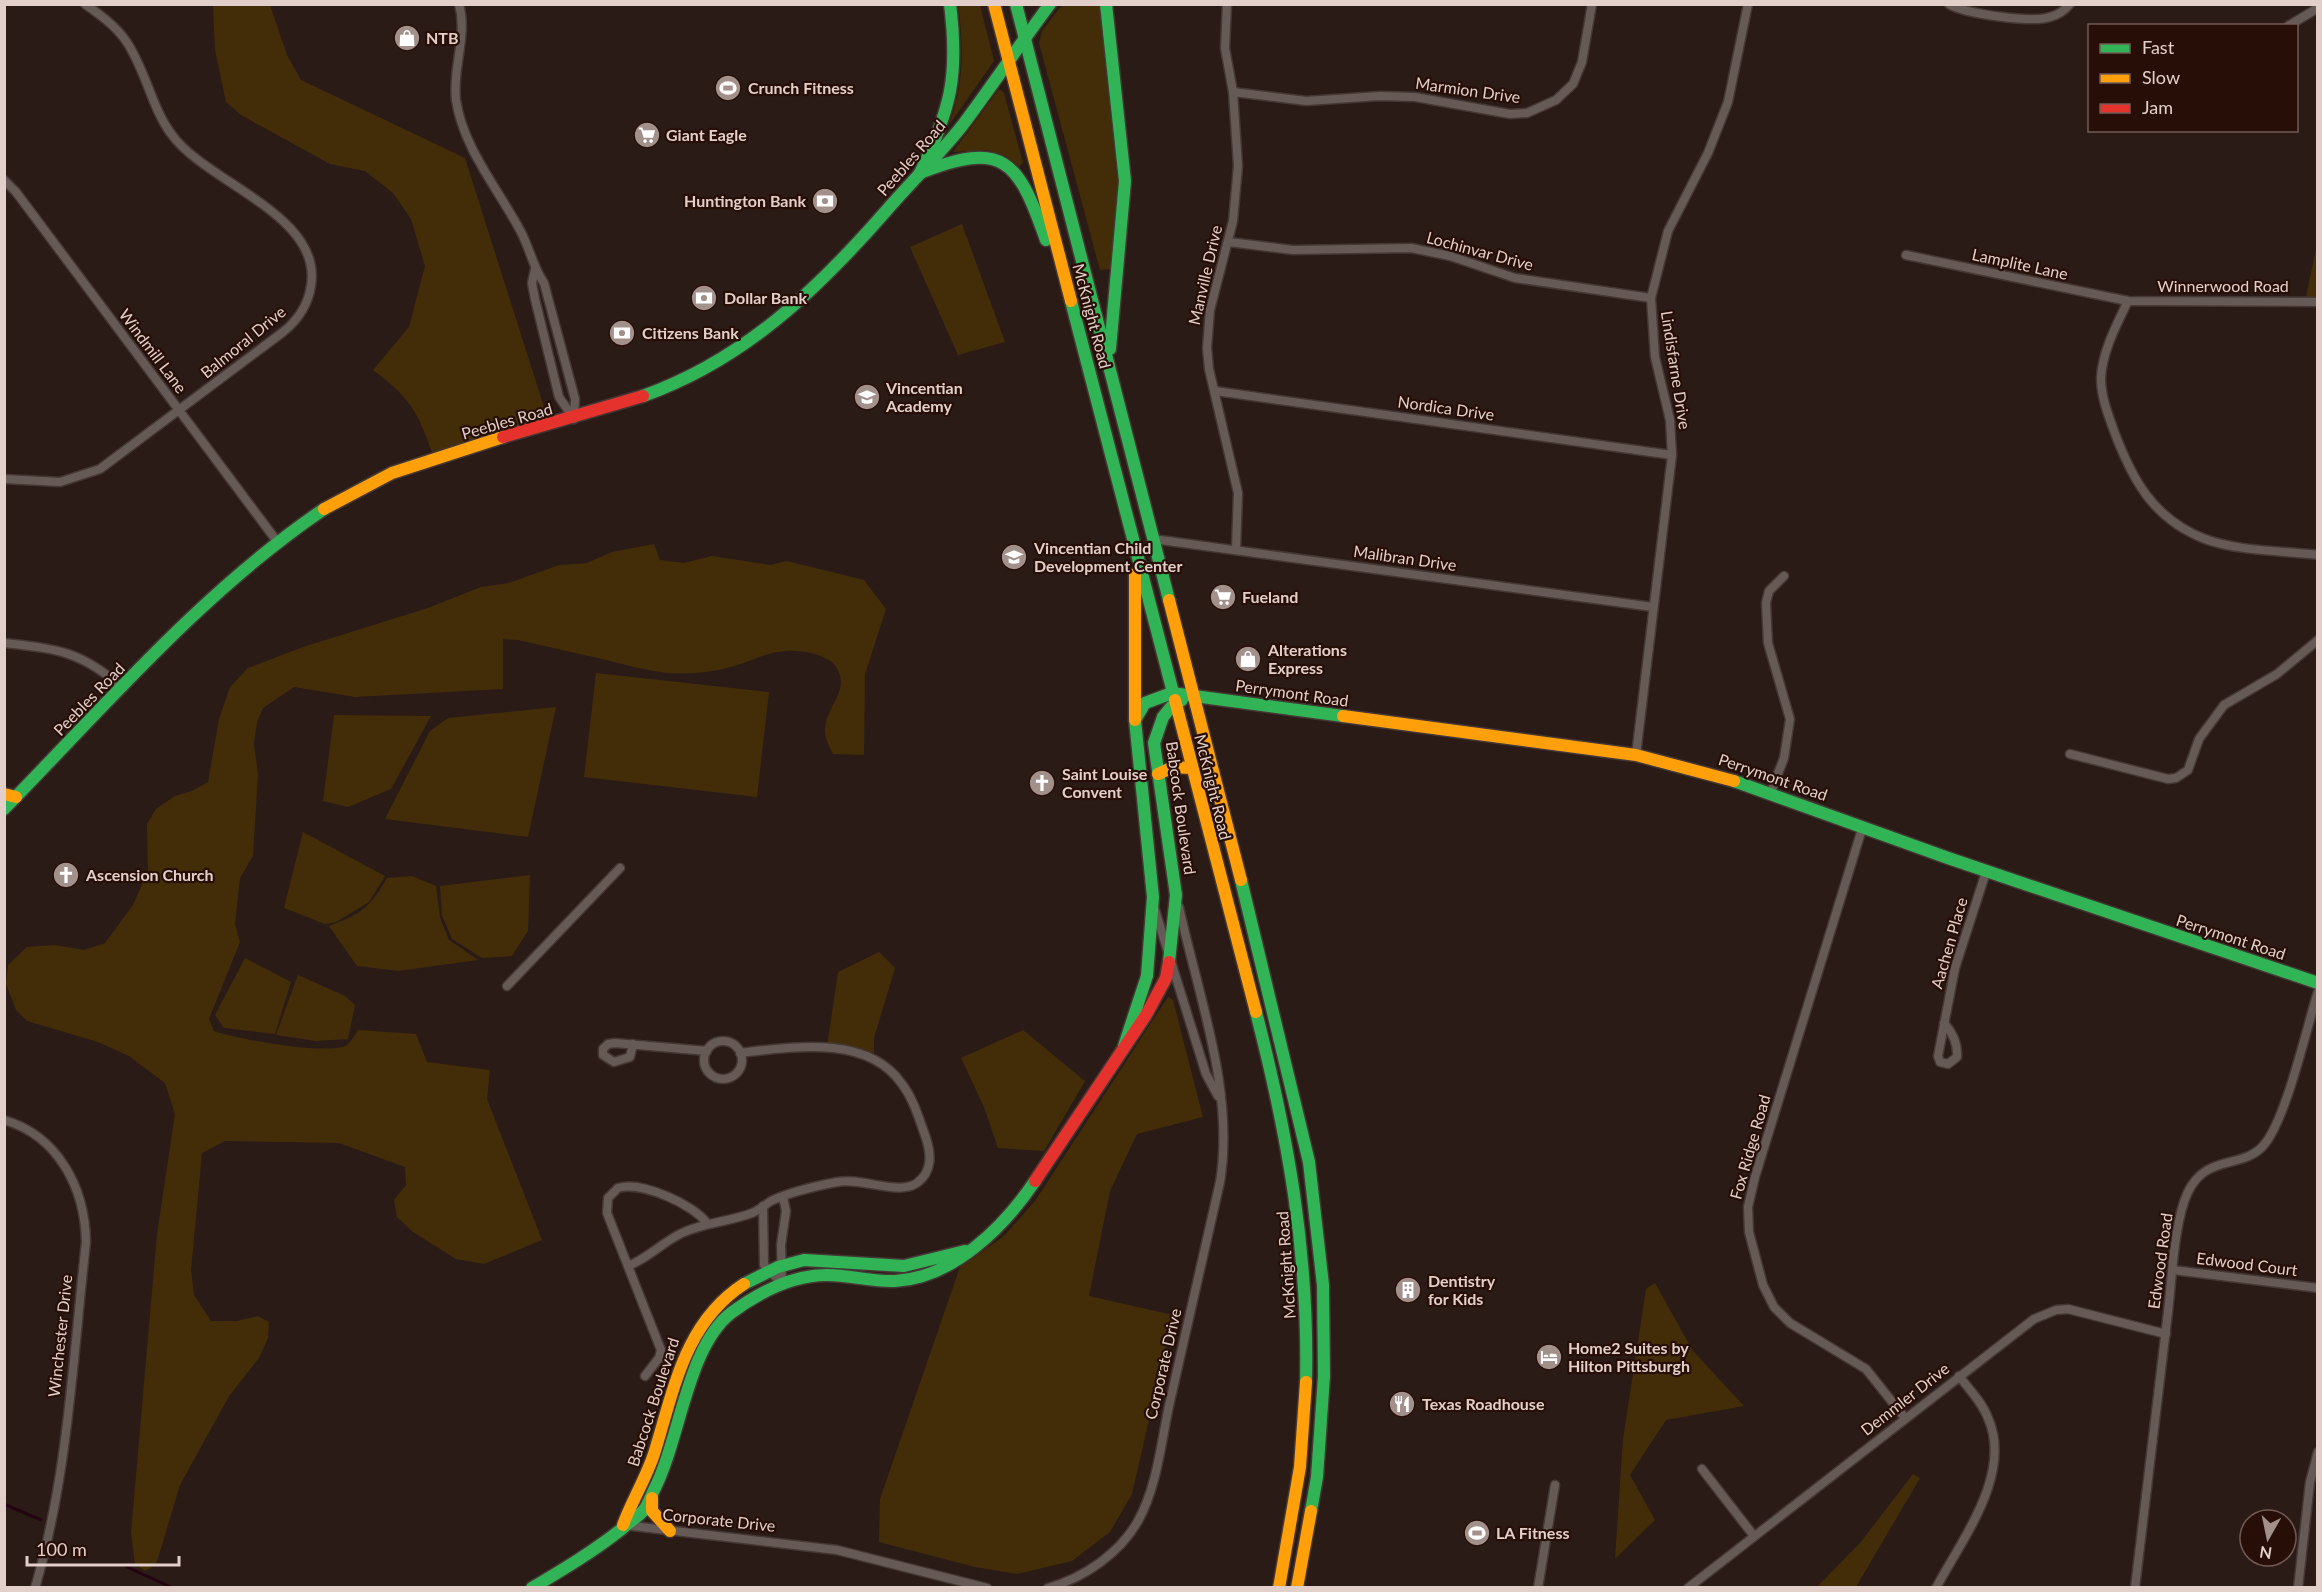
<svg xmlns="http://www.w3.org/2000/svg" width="2322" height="1592" viewBox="0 0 2322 1592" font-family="Lato,sans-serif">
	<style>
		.green { fill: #432d08 }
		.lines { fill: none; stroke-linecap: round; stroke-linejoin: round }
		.stream { stroke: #240412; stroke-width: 3 }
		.street-casing { stroke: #443734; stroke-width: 11 }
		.fast-casing { stroke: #443734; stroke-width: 15 }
		.slow-casing { stroke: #443734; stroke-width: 15 }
		.jam-casing { stroke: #443734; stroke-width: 15 }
		.street { stroke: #665a57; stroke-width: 8 }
		.fast { stroke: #30b455; stroke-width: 12 }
		.slow { stroke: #ff9f0a; stroke-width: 12 }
		.jam { stroke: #e5322d; stroke-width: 12 }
		.labels { text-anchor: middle; stroke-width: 4.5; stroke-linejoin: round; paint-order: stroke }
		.poi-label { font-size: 16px; font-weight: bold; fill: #e2cfc9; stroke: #270e07; text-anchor: start }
		.street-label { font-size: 16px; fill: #e2cfc9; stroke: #270e07 }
	</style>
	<rect width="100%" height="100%" fill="#2a1b17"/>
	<!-- green -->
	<g class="green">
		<path d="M213 5H270L287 55 301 80 465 158 550 426 434 458C418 413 413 400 373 370L409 327 425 266 411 219 393 193 365 171 330 164 241 115 226 102 215 50Z"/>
		<path d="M958 5H980L994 61 949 125C964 84 964 47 958 5Z"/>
		<path d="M1062 5H1099L1118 186 1110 269 1100 270 1039 43 1042 31Z"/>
		<path d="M999 89 1004 93 1023 163 1019 167 1005 156 987 150 953 152Z"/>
		<path d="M962 224 1005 342 958 355 910 247Z"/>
		<path d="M2317 244V297H2306Z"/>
		<path d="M654 544 660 560 684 563 712 556 770 565 787 561 864 580 886 609 865 674 864 755 833 754C829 746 824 736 825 728 827 705 852 689 835 665 831 660 821 656 815 654 772 643 756 663 718 670 668 679 645 669 598 658 571 652 544 646 518 640L503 639V689L355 697 294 687 263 708 257 722 254 744 258 774 253 856 240 878 235 924 240 942 209 1019 214 1031C237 1039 328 1056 347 1045 351 1042 355 1035 358 1030L416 1034 427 1062 490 1070 487 1099 542 1240 484 1264 456 1259 413 1232 397 1217 394 1200 406 1185 405 1167 339 1143 225 1141 202 1153 191 1270 194 1295 211 1321H237L258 1316 269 1322 268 1338 259 1358 229 1396 180 1485 156 1565 145 1571 135 1564 131 1533 157 1234 175 1114 165 1083 129 1056 98 1042 27 1021 16 1010 6 984 8 965 27 947 55 945 84 950 105 943 133 905 148 871 147 824 156 809 175 796 192 791 208 782 219 719 230 687 248 668 306 646 428 608 481 587 509 583 559 565 587 563 612 552Z"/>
		<path d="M596 673 769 692 757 797 584 777Z"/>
		<path d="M556 707 528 837 385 819 430 731 448 718Z"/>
		<path d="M334 715 431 716 391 789 348 807 323 801Z"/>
		<path d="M303 832 385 876 369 902 336 922 325 924 284 908Z"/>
		<path d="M530 875 528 931 512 956 482 958 452 939 442 915 440 886Z"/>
		<path d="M412 876 436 886 440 918 449 940 478 960 398 971 357 966 329 926C361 914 370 908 387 878Z"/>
		<path d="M879 952 895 968 874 1038V1060L827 1047 838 972Z"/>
		<path d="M245 958 291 982 275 1034 224 1028 215 1015Z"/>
		<path d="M298 975 345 996 355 1005 348 1039 316 1041 276 1035Z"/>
		<path d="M1168 997 1173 1000 1203 1117 1137 1134 1110 1191 1089 1296 1173 1315 1132 1494 1110 1532 1072 1561 1017 1574 975 1567 879 1542 880 1499 960 1267 1004 1236 1035 1201Z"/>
		<path d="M1023 1030 1085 1081 1044 1151 998 1148 984 1107 961 1058Z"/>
		<path d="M1655 1283 1693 1351 1744 1406 1666 1420 1630 1475 1655 1520 1615 1559 1623 1439 1646 1289Z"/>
		<path d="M1913 1474 1920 1478 1856 1587H1817L1860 1543Z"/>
	</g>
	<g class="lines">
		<!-- stream -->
		<g class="stream">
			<path d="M4 1504 41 1520"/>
			<path d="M127 1567 173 1588"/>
		</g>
		<!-- street casing -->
		<g class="street-casing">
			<g id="street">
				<path d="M459 4C468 37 452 67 456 100 463 148 499 190 521 232 530 249 533 267 544 283L575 399 574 419"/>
				<path d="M1227 4 1225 48 1233 92 1238 166 1233 221 1210 310 1207 348 1209 369 1238 493 1236 550"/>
				<path d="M1949 4C1965 14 2032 23 2050 17 2058 15 2065 10 2070 4"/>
				<path d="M2288 26 2318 8"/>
				<path d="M1233 92 1306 101 1380 96 1415 97 1510 114 1527 113 1556 100 1573 84 1582 62 1592 4"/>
				<path d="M4 180 16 192 276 540"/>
				<path d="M1229 242 1293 250 1411 248 1450 256 1515 278 1651 298"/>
				<path d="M1906 255 2128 301 2318 302"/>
				<path d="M535 269 532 283 535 299 559 397 574 419"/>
				<path d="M2128 301C2117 324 2102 352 2101 378 2101 397 2108 414 2114 431 2132 479 2153 519 2205 539 2237 551 2283 551 2318 555"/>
				<path d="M1215 391 1672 455"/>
				<path d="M4 479 60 482 100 469 283 332C298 320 308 305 311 286 323 215 207 183 172 135 151 107 146 70 126 41 115 25 100 15 85 4"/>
				<path d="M1153 539 1653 607"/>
				<path d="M4 643C58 649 81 651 123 688"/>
				<path d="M2070 754 2168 779 2176 778 2188 770 2199 739 2224 705 2277 674 2318 640"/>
				<path d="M1636 755 1672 455 1670 420 1655 357 1651 298 1668 231 1708 153 1728 102 1748 4"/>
				<path d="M1771 792 1784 758 1790 719 1768 643 1766 603 1769 591 1784 576"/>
				<path d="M1862 829 1755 1177 1748 1207 1749 1232 1763 1285 1774 1307 1790 1323 1866 1369 1905 1418"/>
				<path d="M1155 910 1206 1074 1218 1096"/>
				<path d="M507 986 620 868"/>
				<path d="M1944 1023C1953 1033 1958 1043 1957 1057L1948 1064 1940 1062 1938 1056 1955 968 1986 872"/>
				<circle cx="723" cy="1060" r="19"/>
				<path d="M633 1044 630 1057 614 1062 603 1055V1049L608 1044 615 1043 707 1051"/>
				<path d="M4 1120C59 1136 85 1189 86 1242 73 1357 68 1476 35 1588"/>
				<path d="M763 1206 764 1265 782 1284"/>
				<path d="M628 1266C648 1258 663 1242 682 1233 705 1222 729 1222 752 1213 759 1210 765 1205 771 1201 790 1192 816 1186 837 1182 862 1177 897 1196 917 1183 933 1171 931 1154 926 1138 919 1119 914 1100 902 1084 868 1034 791 1047 740 1053"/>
				<path d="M2173 1270 2318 1288"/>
				<path d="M782 1284 781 1245 786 1211 783 1197"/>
				<path d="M645 1376 659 1358 661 1350 607 1213 608 1198 618 1188C641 1181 693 1204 707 1223"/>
				<path d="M1702 1469 1754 1536"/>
				<path d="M624 1525 837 1550 987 1588"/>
				<path d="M1048 1588C1084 1578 1120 1553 1138 1521 1157 1487 1161 1443 1169 1406 1186 1331 1203 1257 1220 1182 1235 1092 1198 995 1179 907"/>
				<path d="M1538 1588 1555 1485"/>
				<path d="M1688 1588 2034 1319 2056 1310 2068 1309 2166 1334"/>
				<path d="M1936 1588C1962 1539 2013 1474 1988 1418 1982 1402 1969 1389 1959 1376"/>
				<path d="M2135 1588C2146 1496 2157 1404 2168 1312 2172 1279 2174 1221 2188 1192 2206 1154 2242 1169 2263 1146 2286 1121 2306 1029 2318 992"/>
				<path d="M2298 1588 2310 1482 2318 1452"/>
			</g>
		</g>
		<!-- fast casing -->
		<g class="fast-casing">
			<g id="fast">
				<path d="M1016 4 1169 600"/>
				<path d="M1106 4 1125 181 1110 349"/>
				<path d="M920 173C1004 140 1018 160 1046 240"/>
				<path d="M920 173C951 108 959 76 950 4"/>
				<path d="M1071 301 1175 700"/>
				<path d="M643 396C744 360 817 290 886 211 911 182 938 156 962 126 992 86 1020 44 1050 4"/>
				<path d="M1734 781 1948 858 2318 983"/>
				<path d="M4 809C106 705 203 591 324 509"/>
				<path d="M1241 880 1309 1162 1323 1285 1324 1376 1317 1477 1311 1511"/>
				<path d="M1169 962 1176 895 1154 743 1163 717 1171 707 1182 700"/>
				<path d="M1256 1012C1288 1136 1309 1253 1306 1382"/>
				<path d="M1124 1046 1147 976 1153 897 1135 720 1145 703 1172 693 1343 716"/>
				<path d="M744 1284 778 1267 804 1260 904 1266 965 1251"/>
				<path d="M532 1588C564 1569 594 1551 623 1528 629 1522 638 1517 644 1510 648 1505 651 1496 654 1490 680 1440 687 1347 731 1313 758 1293 793 1275 827 1275 850 1275 873 1282 895 1281 953 1278 1004 1227 1035 1181"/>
			</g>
		</g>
		<!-- slow casing -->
		<g class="slow-casing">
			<g id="slow">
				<path d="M994 4 1071 301"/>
				<path d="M324 509 392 473 503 437"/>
				<path d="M1135 574V720"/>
				<path d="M1169 600 1241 880"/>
				<path d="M1175 700 1256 1012"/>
				<path d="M1343 716 1636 755 1734 781"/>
				<path d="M1158 774 1173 767 1191 768"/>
				<path d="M4 794 16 797"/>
				<path d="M652 1498V1511L670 1531"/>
				<path d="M623 1525C632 1501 646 1478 654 1454 674 1390 684 1323 744 1284"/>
				<path d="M1279 1588 1300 1467 1306 1382"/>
				<path d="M1297 1588 1311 1511"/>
			</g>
		</g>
		<!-- jam casing -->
		<g class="jam-casing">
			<g id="jam">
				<path d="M503 437 643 396"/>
				<path d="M1035 1181 1146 1015 1166 978 1169 962"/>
			</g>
		</g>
		<!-- street -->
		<use href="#street" class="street"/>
		<!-- fast -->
		<use href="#fast" class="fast"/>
		<!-- slow -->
		<use href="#slow" class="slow"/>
		<!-- jam -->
		<use href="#jam" class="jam"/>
	</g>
	<!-- icons -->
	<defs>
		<g id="shop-disc" transform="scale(1.35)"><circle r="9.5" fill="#a2908b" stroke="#270e07"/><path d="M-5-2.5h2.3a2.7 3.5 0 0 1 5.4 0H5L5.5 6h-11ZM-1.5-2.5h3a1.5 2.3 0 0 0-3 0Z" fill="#fff"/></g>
		<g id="stadium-disc" transform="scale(1.35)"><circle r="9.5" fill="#a2908b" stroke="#270e07"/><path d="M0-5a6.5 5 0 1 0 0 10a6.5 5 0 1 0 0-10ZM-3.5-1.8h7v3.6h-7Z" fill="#fff"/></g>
		<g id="supermarket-disc" transform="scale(1.35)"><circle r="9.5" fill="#a2908b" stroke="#270e07"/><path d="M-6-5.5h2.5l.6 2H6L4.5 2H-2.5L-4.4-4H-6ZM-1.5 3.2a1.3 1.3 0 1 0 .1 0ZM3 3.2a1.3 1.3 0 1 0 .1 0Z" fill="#fff"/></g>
		<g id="bank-disc" transform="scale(1.35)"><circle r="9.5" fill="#a2908b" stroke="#270e07"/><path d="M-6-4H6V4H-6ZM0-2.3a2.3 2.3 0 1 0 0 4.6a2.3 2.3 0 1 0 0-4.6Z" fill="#fff"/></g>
		<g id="school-disc" transform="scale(1.35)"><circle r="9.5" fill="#a2908b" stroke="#270e07"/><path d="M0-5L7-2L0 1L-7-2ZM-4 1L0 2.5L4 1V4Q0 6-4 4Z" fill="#fff"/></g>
		<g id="church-disc" transform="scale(1.35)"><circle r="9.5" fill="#a2908b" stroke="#270e07"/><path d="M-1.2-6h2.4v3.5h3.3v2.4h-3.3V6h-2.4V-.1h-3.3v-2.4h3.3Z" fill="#fff"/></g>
		<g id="building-disc" transform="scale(1.35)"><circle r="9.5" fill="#a2908b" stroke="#270e07"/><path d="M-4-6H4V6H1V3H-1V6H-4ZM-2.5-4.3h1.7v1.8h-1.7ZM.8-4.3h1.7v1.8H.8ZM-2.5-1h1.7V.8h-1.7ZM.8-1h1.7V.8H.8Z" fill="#fff"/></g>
		<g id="hotel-disc" transform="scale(1.35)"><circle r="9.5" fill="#a2908b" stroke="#270e07"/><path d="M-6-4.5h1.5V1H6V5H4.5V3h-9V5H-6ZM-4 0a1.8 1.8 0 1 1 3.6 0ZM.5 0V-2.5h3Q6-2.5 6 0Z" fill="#fff"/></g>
		<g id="restaurant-disc" transform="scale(1.35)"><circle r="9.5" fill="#a2908b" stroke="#270e07"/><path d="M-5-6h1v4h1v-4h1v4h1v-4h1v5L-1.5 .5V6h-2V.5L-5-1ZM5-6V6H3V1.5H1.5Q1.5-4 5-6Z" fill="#fff"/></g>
	</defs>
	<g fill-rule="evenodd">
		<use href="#shop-disc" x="407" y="38"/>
		<use href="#stadium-disc" x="728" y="88"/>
		<use href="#supermarket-disc" x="647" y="135"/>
		<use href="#bank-disc" x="825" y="201"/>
		<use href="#bank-disc" x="704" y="298"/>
		<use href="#bank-disc" x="622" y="333"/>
		<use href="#school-disc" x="867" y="397"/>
		<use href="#school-disc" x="1014" y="557"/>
		<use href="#supermarket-disc" x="1223" y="597"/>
		<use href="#shop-disc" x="1248" y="659"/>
		<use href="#church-disc" x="1042" y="783"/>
		<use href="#church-disc" x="66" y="875"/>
		<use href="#building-disc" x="1408" y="1290"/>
		<use href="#hotel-disc" x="1549" y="1357"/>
		<use href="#restaurant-disc" x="1402" y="1404"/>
		<use href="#stadium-disc" x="1477" y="1533"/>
	</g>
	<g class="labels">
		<!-- poi labels -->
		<g class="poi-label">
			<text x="426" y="44">NTB</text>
			<text x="748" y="94">Crunch Fitness</text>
			<text x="666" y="141">Giant Eagle</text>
			<text x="806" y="207" text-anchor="end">Huntington Bank</text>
			<text x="724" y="304">Dollar Bank</text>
			<text x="642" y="339">Citizens Bank</text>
			<text x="886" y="394">Vincentian<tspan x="886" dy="18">Academy</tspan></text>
			<text x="1034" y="554">Vincentian Child<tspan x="1034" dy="18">Development Center</tspan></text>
			<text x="1242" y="603">Fueland</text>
			<text x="1268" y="656">Alterations<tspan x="1268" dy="18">Express</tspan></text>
			<text x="1062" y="780">Saint Louise<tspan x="1062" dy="18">Convent</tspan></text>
			<text x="86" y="881">Ascension Church</text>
			<text x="1428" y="1287">Dentistry<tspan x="1428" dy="18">for Kids</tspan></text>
			<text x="1568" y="1354">Home2 Suites by<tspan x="1568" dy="18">Hilton Pittsburgh</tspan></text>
			<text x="1422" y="1410">Texas Roadhouse</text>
			<text x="1496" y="1539">LA Fitness</text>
		</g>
		<!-- street labels -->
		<g class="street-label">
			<text transform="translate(1468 90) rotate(8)" y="6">Marmion Drive</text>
			<text transform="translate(911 158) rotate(-49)" y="6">Peebles Road</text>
			<text transform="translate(1480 251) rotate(15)" y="6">Lochinvar Drive</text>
			<text transform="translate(2020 264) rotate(12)" y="6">Lamplite Lane</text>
			<text transform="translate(1205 275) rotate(-77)" y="6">Manville Drive</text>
			<text x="2223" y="292">Winnerwood Road</text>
			<text transform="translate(1092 316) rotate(75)" y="6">McKnight Road</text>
			<text transform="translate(243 342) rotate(-39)" y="6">Balmoral Drive</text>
			<text transform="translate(153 351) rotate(53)" y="6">Windmill Lane</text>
			<text transform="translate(1676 370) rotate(81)" y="6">Lindisfarne Drive</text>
			<text transform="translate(1446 408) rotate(8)" y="6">Nordica Drive</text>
			<text transform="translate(507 421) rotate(-16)" y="6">Peebles Road</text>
			<text transform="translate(1405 558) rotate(8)" y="6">Malibran Drive</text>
			<text transform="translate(1292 693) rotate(8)" y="6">Perrymont Road</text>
			<text transform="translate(89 699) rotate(-46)" y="6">Peebles Road</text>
			<text transform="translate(1773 777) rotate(19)" y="6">Perrymont Road</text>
			<text transform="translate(1213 787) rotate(76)" y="6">McKnight Road</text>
			<text transform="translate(1181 808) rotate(82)" y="6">Babcock Boulevard</text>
			<text transform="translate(2231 937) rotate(18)" y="6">Perrymont Road</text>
			<text transform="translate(1949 943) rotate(-74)" y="6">Aachen Place</text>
			<text transform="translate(1750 1147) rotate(-74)" y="6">Fox Ridge Road</text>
			<text transform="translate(2160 1261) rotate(-82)" y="6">Edwood Road</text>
			<text transform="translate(2247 1264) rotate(7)" y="6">Edwood Court</text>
			<text transform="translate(1286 1265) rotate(-94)" y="6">McKnight Road</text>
			<text transform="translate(60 1336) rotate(-84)" y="6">Winchester Drive</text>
			<text transform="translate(1163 1364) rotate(-77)" y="6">Corporate Drive</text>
			<text transform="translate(1905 1399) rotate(-38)" y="6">Demmler Drive</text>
			<text transform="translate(653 1402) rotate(-72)" y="6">Babcock Boulevard</text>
			<text transform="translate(719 1520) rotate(6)" y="6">Corporate Drive</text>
		</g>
	</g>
	<!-- border -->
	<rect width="2322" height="1592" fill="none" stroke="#e2cfc9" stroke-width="12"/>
	<!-- legend -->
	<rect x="2088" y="24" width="210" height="108" fill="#270e07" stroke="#725b55" stroke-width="1.5"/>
	<rect x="2100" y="44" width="30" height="9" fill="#30b455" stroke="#725b55" stroke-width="1.5"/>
	<text x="2142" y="54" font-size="18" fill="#e2cfc9">Fast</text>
	<rect x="2100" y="74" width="30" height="9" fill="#ff9f0a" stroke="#725b55" stroke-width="1.5"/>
	<text x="2142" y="84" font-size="18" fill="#e2cfc9">Slow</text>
	<rect x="2100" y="104" width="30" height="9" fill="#e5322d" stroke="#725b55" stroke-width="1.5"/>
	<text x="2142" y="114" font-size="18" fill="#e2cfc9">Jam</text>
	<!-- north arrow -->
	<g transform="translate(2268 1538) rotate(189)"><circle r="28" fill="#270e07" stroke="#725b55" stroke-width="1.5"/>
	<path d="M0-4.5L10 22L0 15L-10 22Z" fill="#a2908b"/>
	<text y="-9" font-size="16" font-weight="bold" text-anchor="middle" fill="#e2cfc9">N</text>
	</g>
	<!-- scale -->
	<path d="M27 1556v9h152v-9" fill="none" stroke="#e2cfc9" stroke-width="3"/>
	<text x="36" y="1556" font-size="18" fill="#e2cfc9" stroke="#270e07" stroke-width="4.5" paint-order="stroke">100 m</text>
</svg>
